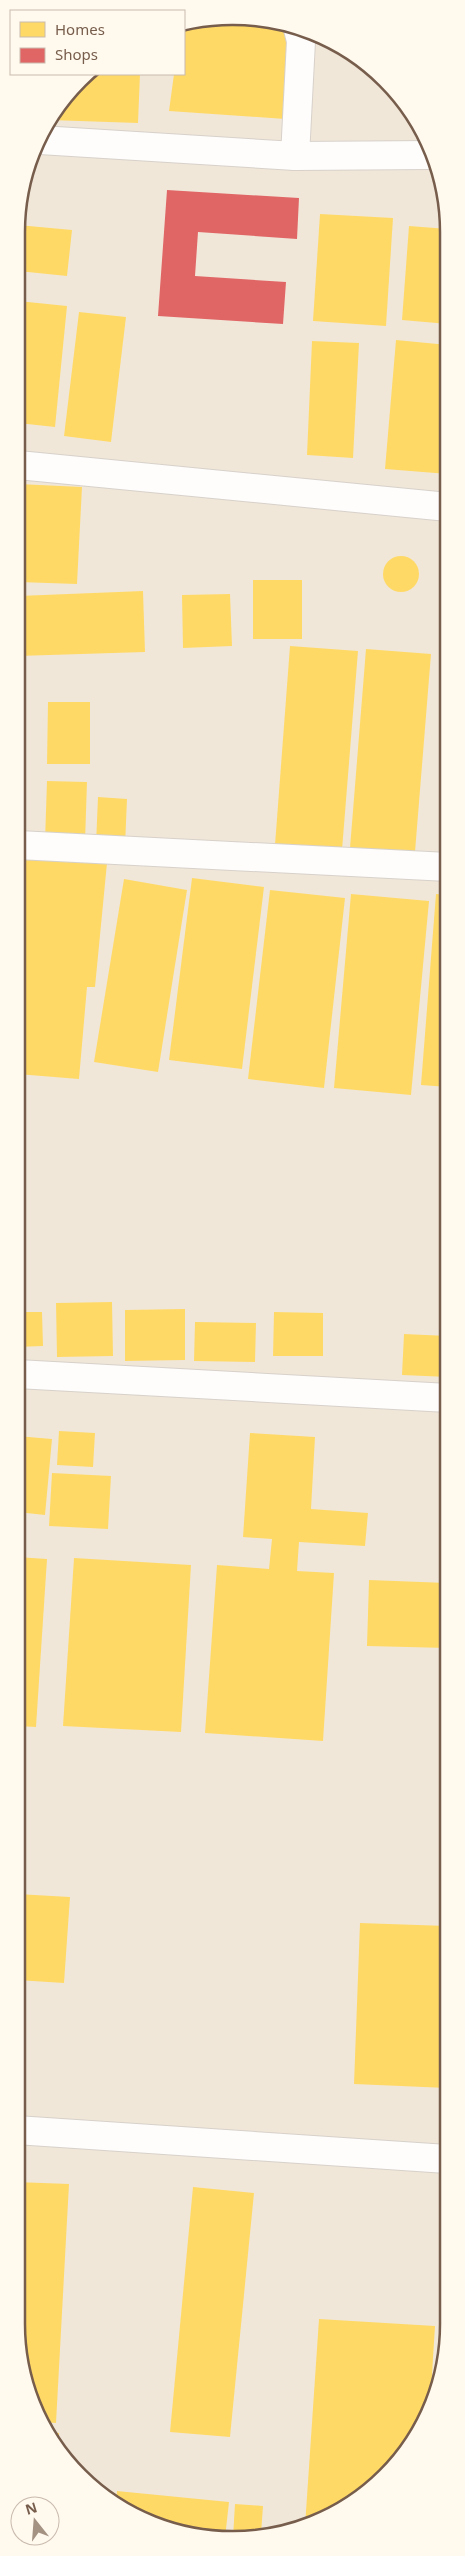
<svg xmlns="http://www.w3.org/2000/svg" width="465" height="2556" viewBox="0 0 465 2556" font-family="'Noto Sans',sans-serif">
	<style>
		.residential { fill: #f1e7d9 }
		.homes { fill: #ffd966 }
		.shops { fill: #e06666 }
		.lines { fill: none; stroke-linecap: round; stroke-linejoin: round }
		.minor-casing { stroke: #d7d1ca; stroke-width: 30 }
		.minor { stroke: #fefdfc; stroke-width: 28 }
		.rim { fill: none; stroke: #775d4b; stroke-width: 2.5 }
	</style>
	<rect width="100%" height="100%" fill="#f8f4ec"/>
	<!-- residential -->
	<path class="residential" d="M260 18 328 38 386 80 427 137 448 218 447 2351 426 2419 375 2486 302 2528 219 2539 137 2518 79 2476 33 2406 16 2323 18 205 45 125 90 74H184V23Z"/>
	<!-- homes -->
	<g class="homes">
		<path d="M212 21 290 27 285 119 169 111 174 74H184V23Z"/>
		<path d="M90 74H140L138 123 49 120Z"/>
		<path d="M320 214 393 218 386 326 313 321Z"/>
		<path d="M18 225 72 230 67 276 18 271Z"/>
		<path d="M409 226 448 229V324L402 320Z"/>
		<path d="M18 301 67 306 55 427 18 423Z"/>
		<path d="M79 312 126 317 111 442 64 436Z"/>
		<path d="M396 340 448 345V474L385 469Z"/>
		<path d="M312 341 359 343 353 458 307 455Z"/>
		<path d="M18 484 82 487 77 584 18 582Z"/>
		<circle cx="401" cy="574" r="18"/>
		<rect x="253" y="580" width="49" height="59"/>
		<path d="M143 591 145 652 18 656V596Z"/>
		<path d="M230 594 232 646 183 648 182 595Z"/>
		<path d="M448 603V629L443 616Z"/>
		<path d="M290 646 358 651 342 850 275 845Z"/>
		<path d="M366 649 431 654 415 852 350 848Z"/>
		<path d="M48 702H90V764H47Z"/>
		<path d="M47 781 87 782 85 842 45 841Z"/>
		<path d="M98 797 127 799 125 846 96 844Z"/>
		<path d="M447 805H448V849H443Z"/>
		<path d="M18 855 107 863 95 987H87L79 1079 17 1074Z"/>
		<path d="M192 878 264 887 242 1069 169 1060Z"/>
		<path d="M124 879 187 890 158 1072 94 1062Z"/>
		<path d="M270 890 345 898 324 1088 248 1079Z"/>
		<path d="M351 894 429 901 411 1095 334 1088Z"/>
		<path d="M436 894 448 895V1087L421 1085Z"/>
		<path d="M112 1302 113 1356 57 1357 56 1303Z"/>
		<path d="M185 1309V1360L125 1361V1310Z"/>
		<path d="M17 1312H42L43 1346 17 1347Z"/>
		<path d="M274 1312 323 1313V1356H273Z"/>
		<path d="M195 1322 256 1323 255 1362 194 1361Z"/>
		<path d="M404 1334 448 1336V1377L402 1375Z"/>
		<path d="M59 1431 95 1433 93 1467 57 1465Z"/>
		<path d="M250 1433 315 1437 311 1509 368 1513 365 1546 299 1542 297 1571 334 1573 323 1741 205 1733 217 1565 269 1569 272 1539 243 1537Z"/>
		<path d="M17 1436 52 1439 45 1515 17 1512Z"/>
		<path d="M52 1473 111 1476 108 1529 49 1526Z"/>
		<path d="M17 1557 47 1559 36 1727 17 1726Z"/>
		<path d="M74 1558 191 1565 181 1732 63 1726Z"/>
		<path d="M369 1580 447 1583V1648L367 1646Z"/>
		<path d="M17 1894 70 1897 64 1983 17 1980Z"/>
		<path d="M360 1923 447 1926V2088L354 2084Z"/>
		<path d="M16 2182 69 2184 56 2423 43 2422 33 2406 16 2323Z"/>
		<path d="M193 2187 254 2193 230 2437 170 2432Z"/>
		<path d="M319 2319 435 2326 430 2407 426 2419 375 2486 305 2526Z"/>
		<path d="M50 2432 59 2433 58 2445Z"/>
		<path d="M117 2491 229 2502 225 2538 219 2539 137 2518 116 2502Z"/>
		<path d="M235 2504 263 2506 261 2534 233 2537Z"/>
	</g>
	<!-- shops -->
	<path class="shops" d="M167 190 299 198 297 239 198 232 195 276 286 282 283 324 158 316Z"/>
	<g class="lines">
		<!-- minor casing -->
		<g class="minor-casing">
			<g id="minor">
				<path d="M40 140 295 156 431 155"/>
				<path d="M295 156 301 41 298 29"/>
				<path d="M18 465 448 507"/>
				<path d="M18 845 448 867"/>
				<path d="M17 1374 448 1398"/>
				<path d="M16 2130 447 2159"/>
			</g>
		</g>
		<!-- minor -->
		<use href="#minor" class="minor"/>
	</g>
	<!-- crop -->
	<path d="M0 0H465V2556H0ZM232 25H233A207 207 0 0 1 440 232V2324A207 207 0 0 1 233 2531H232A207 207 0 0 1 25 2324V232A207 207 0 0 1 232 25Z" fill="#fff9ee" fill-rule="evenodd"/>
	<path class="rim" d="M232 25H233A207 207 0 0 1 440 232V2324A207 207 0 0 1 233 2531H232A207 207 0 0 1 25 2324V232A207 207 0 0 1 232 25Z"/>
	<!-- legend -->
	<rect x="10" y="10" width="175" height="65" fill="#fff9ee" stroke="#c9bbad"/>
	<rect x="20" y="22" width="25" height="15" fill="#ffd966" stroke="#c9bbad"/>
	<text x="55" y="35" font-size="15" fill="#775d4b">Homes</text>
	<rect x="20" y="48" width="25" height="15" fill="#e06666" stroke="#c9bbad"/>
	<text x="55" y="60" font-size="15" fill="#775d4b">Shops</text>
	<!-- north arrow -->
	<g transform="translate(35 2521) rotate(343)"><circle r="24" fill="#fff9ee" stroke="#c9bbad"/>
	<path d="M0-4L9 19L0 12L-9 19Z" fill="#a49283"/>
	<text y="-8" font-size="14" font-weight="bold" text-anchor="middle" fill="#775d4b">N</text>
	</g>
</svg>
